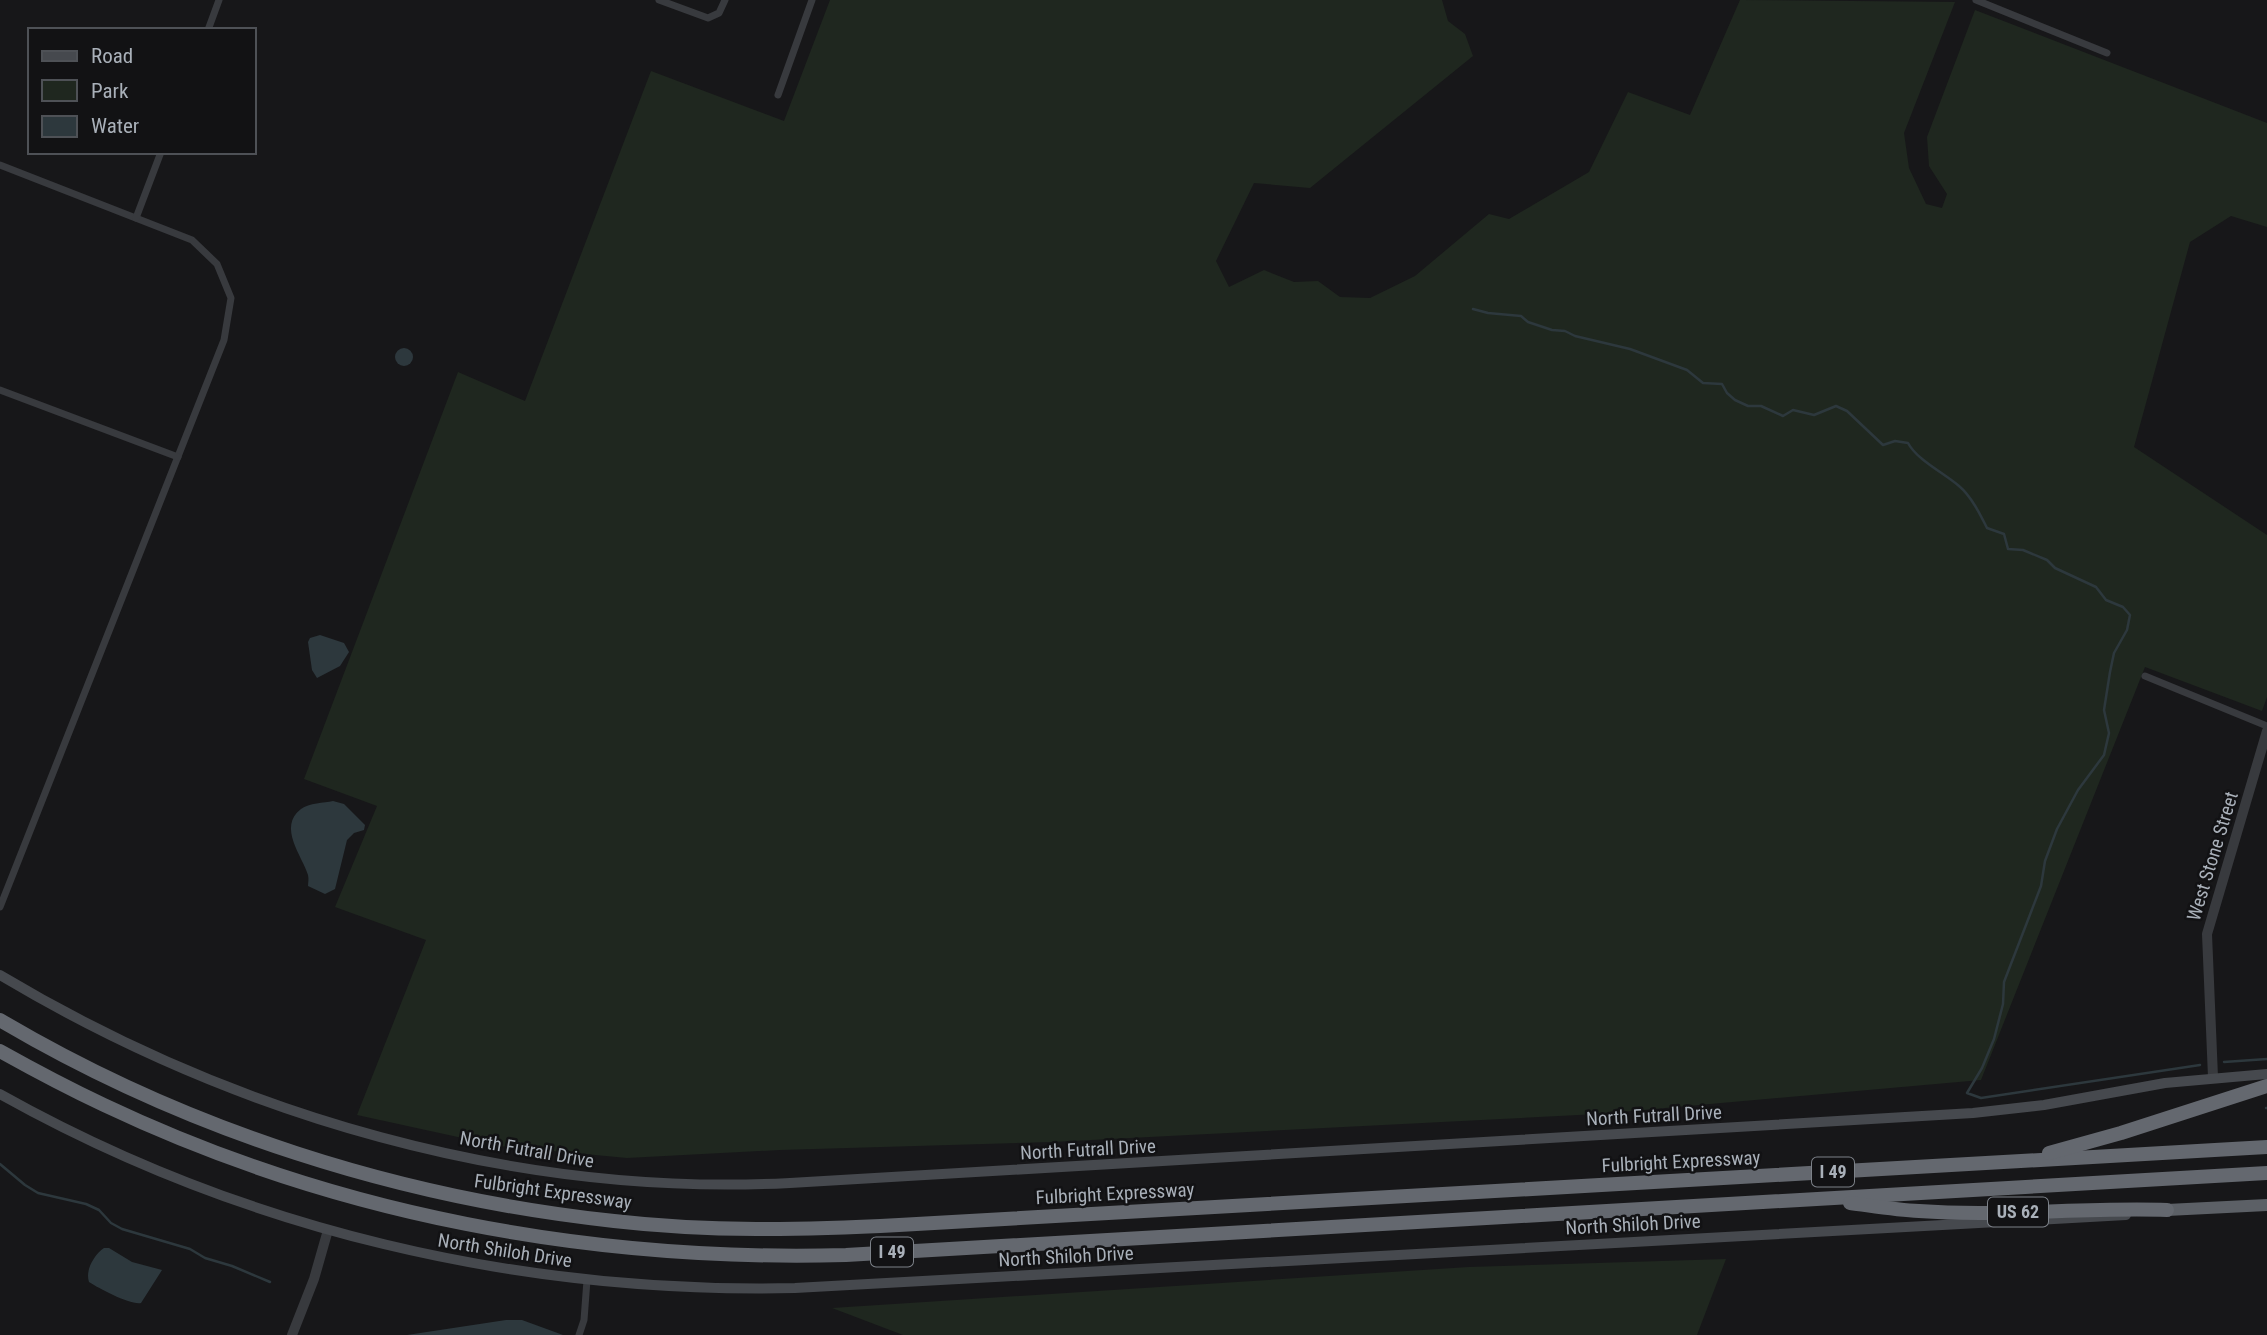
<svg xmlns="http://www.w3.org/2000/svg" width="2267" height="1335" viewBox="0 0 2267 1335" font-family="'Roboto Condensed',sans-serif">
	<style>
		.green { fill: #1f271f }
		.water { fill: #2d383d }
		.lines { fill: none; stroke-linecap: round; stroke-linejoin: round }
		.stream { stroke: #2d383d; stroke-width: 2.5 }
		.minor { stroke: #383a3e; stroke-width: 7 }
		.tertiary { stroke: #383a3e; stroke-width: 10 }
		.secondary { stroke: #46494e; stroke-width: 10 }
		.trunk { stroke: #5c6066; stroke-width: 12 }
		.motorway { stroke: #64686f; stroke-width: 14 }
		.labels { text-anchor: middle; stroke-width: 5; stroke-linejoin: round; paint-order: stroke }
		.shield { fill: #121214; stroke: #7c8188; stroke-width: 2 }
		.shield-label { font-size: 18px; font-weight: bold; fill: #a9b0b9 }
		.street-label { font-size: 19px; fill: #a9b0b9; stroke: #121214 }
	</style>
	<rect width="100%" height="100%" fill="#171719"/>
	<!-- green -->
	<g class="green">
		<path d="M830 0H1442L1448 21 1465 34 1473 56 1310 188 1254 183 1216 261 1229 287 1264 270 1294 282 1318 281 1340 297 1370 298 1415 276 1489 214 1509 219 1589 172 1628 92 1690 115 1740 0 1955 2 1904 133 1909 168 1926 204 1942 208 1947 194 1929 166 1927 137 1975 10 2267 123V227L2231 216 2190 242 2134 447 2267 535V697L2262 711 2145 667 1981 1080 1598 1114 1052 1142 780 1150 627 1158 499 1146 357 1115 426 940 335 907 377 806 304 779 458 372 525 401 651 71 784 121Z"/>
		<path d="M1726 1259 1697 1335H903L832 1308 1469 1267Z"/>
	</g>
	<!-- water -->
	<g class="water">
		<circle cx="404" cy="357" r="9"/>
		<path d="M320 635 344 643 349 652 340 666 317 678 312 670 308 642 310 638Z"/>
		<path d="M333 801 344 804 365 825 364 830 354 833 347 840 335 889 325 894 308 886C308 883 309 879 308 875 303 857 277 827 301 809 309 803 324 803 333 801Z"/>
		<path d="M104 1248H109L132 1262 162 1270 141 1303C130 1305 100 1289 89 1282 85 1270 94 1255 104 1248Z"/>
		<path d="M506 1320H522L563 1335H407Z"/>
	</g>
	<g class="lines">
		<!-- stream -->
		<g class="stream">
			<path d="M1473 309 1488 313 1521 316 1528 322 1552 330 1565 331 1575 336 1630 349 1687 370 1703 383 1722 384 1727 393 1735 400 1748 406H1761L1783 416 1793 410 1814 415 1836 406 1847 411 1883 445 1895 441 1908 443C1917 460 1944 473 1959 486 1971 496 1980 514 1987 528L2004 534 2008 549 2023 550 2047 560 2055 568 2096 587 2106 600 2123 607 2130 615 2127 630 2114 653 2110 672 2104 710 2109 733 2104 755 2078 790 2057 829 2045 861 2041 886 2004 982 2003 1004 1994 1039 1982 1068 1967 1093 1981 1098 2200 1065"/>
			<path d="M2224 1062 2267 1059"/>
			<path d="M2266 1108H2267"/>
			<path d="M0 1164 25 1185 38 1193 86 1204 99 1210 111 1223 122 1229 190 1249 205 1258 232 1266 270 1282"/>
		</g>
		<!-- minor -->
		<g class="minor">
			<path d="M659 0 708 18 719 13 725 0"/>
			<path d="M1976 0 2107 53"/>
			<path d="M208 30 219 0"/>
			<path d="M778 95 812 0"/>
			<path d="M0 165 192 240 217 264 231 298 224 340 0 907"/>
			<path d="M136 218 161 152"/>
			<path d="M0 390 178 457"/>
			<path d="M2145 676 2267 726"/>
			<path d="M579 1335 584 1320 587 1280"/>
		</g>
		<!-- tertiary -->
		<g class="tertiary">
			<path d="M2213 1077 2207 934 2267 731"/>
			<path d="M292 1335 314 1279 328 1230"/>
		</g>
		<!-- secondary -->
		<g class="secondary">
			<path d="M0 975C236 1116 515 1197 790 1183L1973 1113 2044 1105 2165 1083 2267 1074"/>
			<path d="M0 1094C243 1230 517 1294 795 1288L2126 1215"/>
		</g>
		<!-- trunk -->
		<path class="trunk" d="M2167 1210 2267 1205"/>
		<!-- motorway -->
		<g class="motorway">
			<path d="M0 1020C186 1130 399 1198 614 1221 709 1232 804 1230 899 1225L2267 1147"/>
			<path d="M0 1051C34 1070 68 1088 104 1105 336 1215 590 1262 846 1255L2267 1173"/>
			<path d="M2049 1153 2121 1133 2267 1086"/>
			<path d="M1850 1203C1873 1206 1896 1210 1919 1211 2002 1217 2084 1207 2167 1210"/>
		</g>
	</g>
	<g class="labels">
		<!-- shield labels -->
		<g class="shield">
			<rect x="1812" y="1157.5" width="42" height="29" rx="5"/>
			<rect x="1988" y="1197.5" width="60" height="29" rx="5"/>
			<rect x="871" y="1237.5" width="42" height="29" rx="5"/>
		</g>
		<g class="shield-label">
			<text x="1833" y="1178">I 49</text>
			<text x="2018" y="1218">US 62</text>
			<text x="892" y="1258">I 49</text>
		</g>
		<!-- street labels -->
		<g class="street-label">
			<text transform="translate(2212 856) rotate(-73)" y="7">West Stone Street</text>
			<text transform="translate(1654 1115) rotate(-3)" y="7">North Futrall Drive</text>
			<text transform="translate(527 1149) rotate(10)" y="7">North Futrall Drive</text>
			<text transform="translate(1088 1149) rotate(-3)" y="7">North Futrall Drive</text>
			<text transform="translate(1681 1161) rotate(-3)" y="7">Fulbright Expressway</text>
			<text transform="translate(553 1191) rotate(8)" y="7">Fulbright Expressway</text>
			<text transform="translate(1115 1193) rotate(-3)" y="7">Fulbright Expressway</text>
			<text transform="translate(1633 1224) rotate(-3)" y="7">North Shiloh Drive</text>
			<text transform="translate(505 1250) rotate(9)" y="7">North Shiloh Drive</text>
			<text transform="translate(1066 1256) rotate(-3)" y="7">North Shiloh Drive</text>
		</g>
	</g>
	<!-- legend -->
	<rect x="28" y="28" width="228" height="126" fill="#121214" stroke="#4e5156" stroke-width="2"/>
	<rect x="42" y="51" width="35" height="10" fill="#46494e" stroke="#4e5156" stroke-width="2"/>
	<text x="91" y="63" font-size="21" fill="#a9b0b9">Road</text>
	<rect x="42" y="80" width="35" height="21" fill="#1f271f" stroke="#4e5156" stroke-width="2"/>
	<text x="91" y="98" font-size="21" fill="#a9b0b9">Park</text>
	<rect x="42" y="116" width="35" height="21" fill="#2d383d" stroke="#4e5156" stroke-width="2"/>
	<text x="91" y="133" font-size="21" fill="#a9b0b9">Water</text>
</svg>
